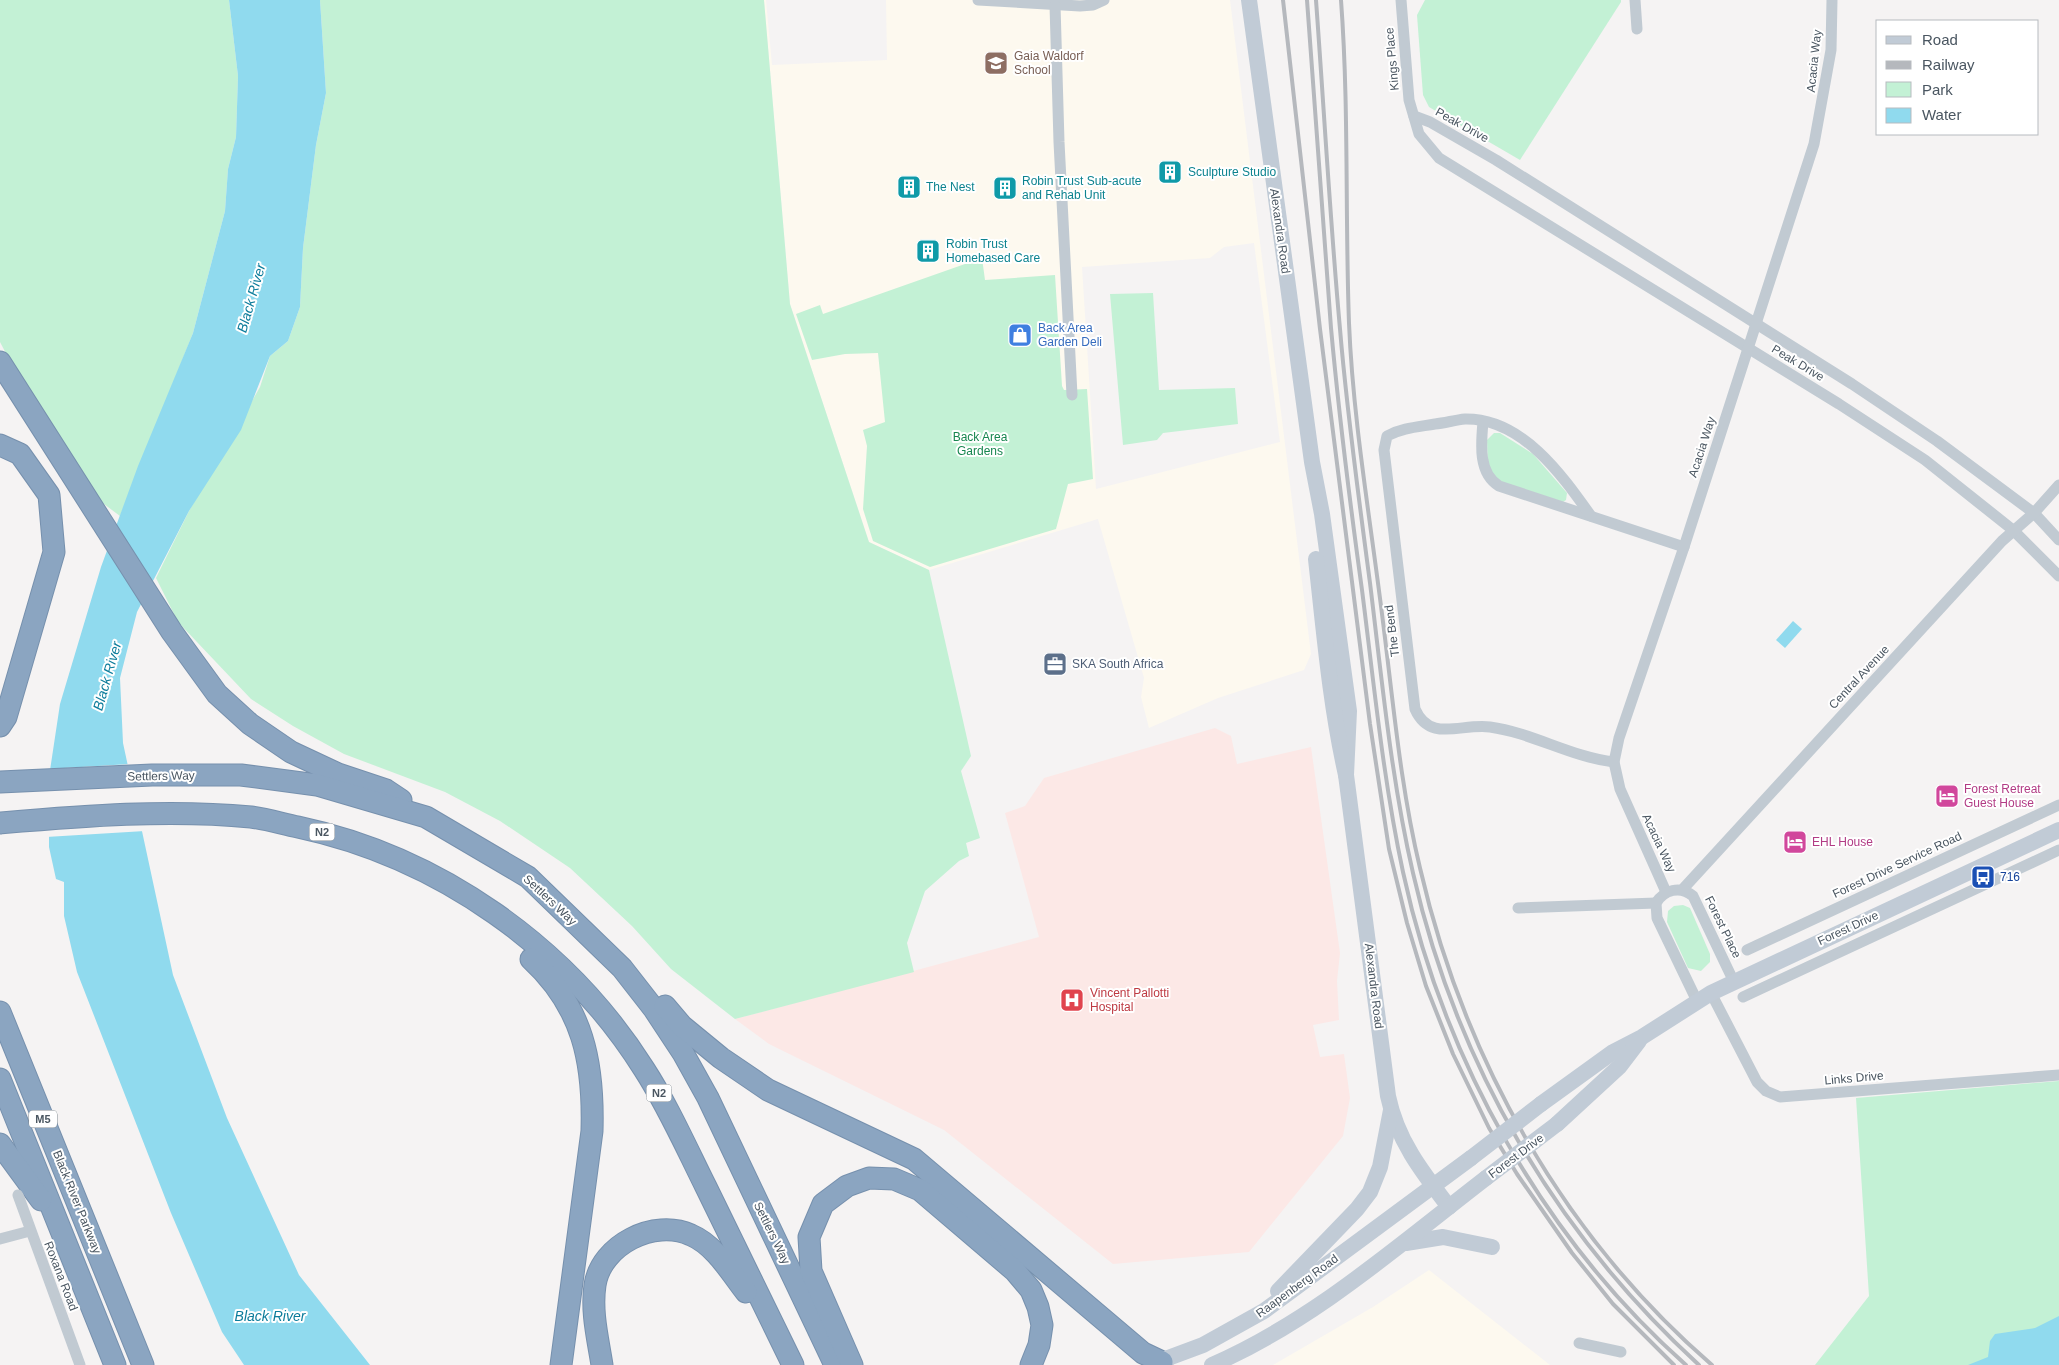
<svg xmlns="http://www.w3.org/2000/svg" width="2059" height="1365" viewBox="0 0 2059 1365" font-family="Arial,sans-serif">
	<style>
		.commercial { fill: #fdf9ef; fill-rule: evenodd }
		.medical { fill: #fce8e6 }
		.green { fill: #c3f1d5 }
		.water { fill: #90daee }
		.pier { fill: #f5f3f3 }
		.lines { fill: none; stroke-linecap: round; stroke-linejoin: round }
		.highway-casing { stroke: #7690ad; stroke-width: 23 }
		.street { stroke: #c1cad2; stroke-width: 11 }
		.secondary { stroke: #c1cbd6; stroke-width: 16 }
		.highway { stroke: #8ba5c1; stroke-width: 21 }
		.rail { stroke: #b5b8bd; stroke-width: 4 }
		.secondary-bridge { stroke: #c1cbd6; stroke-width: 16 }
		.labels { text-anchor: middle; stroke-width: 4; stroke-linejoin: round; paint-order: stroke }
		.shield { fill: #fff; stroke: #808990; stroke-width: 1 }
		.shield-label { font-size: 11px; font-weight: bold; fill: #4a5661 }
		.education-label { font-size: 12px; fill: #785e54; stroke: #fff; text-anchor: start }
		.street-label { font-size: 12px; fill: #4a5661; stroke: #fff }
		.culture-label { font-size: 12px; fill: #0d838f; stroke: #fff; text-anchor: start }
		.shop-label { font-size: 12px; fill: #366cbe; stroke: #fff; text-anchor: start }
		.park-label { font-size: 12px; fill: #17864f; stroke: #fff }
		.service-label { font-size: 12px; fill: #4e5e75; stroke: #fff; text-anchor: start }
		.hotel-label { font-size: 12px; fill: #b23c85; stroke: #fff; text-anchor: start }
		.transit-label { font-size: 12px; fill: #164399; stroke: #fff; text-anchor: start }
		.health-label { font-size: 12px; fill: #be3a42; stroke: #fff; text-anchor: start }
		.water-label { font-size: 14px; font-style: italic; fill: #0c7c9b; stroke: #fff }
	</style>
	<rect width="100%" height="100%" fill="#f5f3f3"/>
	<!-- commercial -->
	<g class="commercial">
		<path d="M764 0H766L772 65 887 60 886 0H1230L1311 654 1304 670 1218 698 1149 728 1141 697 1144 678 1098 519 929 570 869 542 790 304ZM1254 243 1280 442 1096 489 1082 267 1210 258 1224 247Z"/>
		<path d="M1429 1270 1550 1365H1273L1373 1307Z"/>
	</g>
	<!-- medical -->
	<path class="medical" d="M1215 728 1231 736 1237 764 1311 747 1340 953 1337 981 1339 1020 1313 1025 1320 1057 1344 1054 1350 1098 1343 1136 1249 1252 1113 1264 944 1130 769 1044 735 1019 1039 937 1005 813 1025 806 1044 778Z"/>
	<!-- green -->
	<g class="green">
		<path d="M0 0H229L238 76 236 137 228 169 225 211 193 333 120 516 100 501 11 363 0 342Z"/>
		<path d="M320 0H764L790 304 869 542 929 570 971 756 961 771 980 838 966 843 969 856 959 861 925 891 907 943 914 972 735 1019 671 969 632 926 570 868 500 821 445 792 344 754 293 726 251 699 178 622 156 578 189 511 260 387 270 356 288 341 300 307 303 248 316 145 326 93Z"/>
		<path d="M1425 0H1621V2L1520 160 1429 107 1423 95 1417 15Z"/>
		<path d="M982 258 985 280 1055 275 1062 386 1064 390 1087 389 1093 479 1068 484 1056 529 930 567 873 541 863 509 867 446 863 430 885 422 878 353 845 354 812 360 796 314 820 305 823 314Z"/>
		<path d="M1153 293 1159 390 1235 388 1238 424 1163 433 1157 440 1123 445 1110 294Z"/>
		<path d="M1494 433H1500L1533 454 1567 493 1566 500 1563 502 1499 481 1488 470 1487 440Z"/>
		<path d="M1683 905 1690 908 1710 954V962L1701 971 1688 968 1667 922 1668 911 1674 906Z"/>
		<path d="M2059 1081V1365H1815L1869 1296 1856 1098Z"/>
	</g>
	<!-- water -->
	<g class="water">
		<path d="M229 0H320L326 93 316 145 303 248 300 307 288 341 270 356 241 430 189 511 137 612 120 678 123 743 173 975 227 1118 299 1275 370 1365H244L222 1332 171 1213 77 972 64 916V882L56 879 49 847V777L60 704 101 567 138 466 193 333 225 211 228 169 236 137 238 76Z"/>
		<path d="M1793 621 1802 629 1785 648 1776 640Z"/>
		<path d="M2059 1316V1365H1968L1988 1357 1990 1341 1995 1334 2035 1328Z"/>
	</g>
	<!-- pier -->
	<path class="pier" d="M130 764 145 831 46 837 48 769Z"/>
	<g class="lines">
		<!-- highway casing -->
		<g class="highway-casing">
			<g id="highway">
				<path d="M0 362 172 632 217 694 250 724 291 752 338 774 386 790 401 800"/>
				<path d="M0 445 20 454 49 495 54 552 6 717 0 726"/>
				<path d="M0 782 152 775H241L317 785 426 817 528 877 622 968 654 1009 683 1053 708 1098 835 1365"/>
				<path d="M0 823C84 816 167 809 251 817 267 819 283 824 298 827 439 857 567 947 644 1069 668 1106 686 1147 706 1187 735 1246 764 1306 793 1365"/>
				<path d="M531 959C583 1007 594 1062 592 1131L561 1365"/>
				<path d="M665 1006 682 1026 721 1058 768 1090 914 1159 1143 1353 1162 1362"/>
				<path d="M0 1012 143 1365"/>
				<path d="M0 1079 115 1365"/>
				<path d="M0 1144 41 1200"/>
				<path d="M602 1365C598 1339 591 1312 595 1285 601 1245 654 1218 691 1235 715 1245 731 1273 746 1292"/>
				<path d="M852 1365 811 1271 809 1237 823 1204 847 1186 869 1178 894 1179 920 1190 1015 1271 1031 1290 1038 1307 1042 1325 1039 1345 1031 1365"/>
			</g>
		</g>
		<!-- street -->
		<g class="street">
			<path d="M978 0 1080 6 1093 5 1104 0"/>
			<path d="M1401 0 1409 100 1419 134 1439 158 1839 404 1925 460 2013 530 2059 576"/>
			<path d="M1635 0 1637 29"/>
			<path d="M1055 5 1059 142 1072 395"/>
			<path d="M1414 116 1430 122 1496 160 1852 384 1937 441 2034 513 2059 540"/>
			<path d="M1483 422C1481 444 1478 473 1499 486L1684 547"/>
			<path d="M1591 516C1562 475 1522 418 1465 419 1455 420 1445 423 1435 424 1418 427 1402 428 1387 436L1384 450 1415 709C1430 743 1461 723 1490 727 1533 733 1571 757 1614 762"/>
			<path d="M1682 890 2002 541 2034 513 2059 485"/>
			<path d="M1666 892 1620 789 1614 762 1619 738 1684 547 1814 144 1831 50 1832 0"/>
			<path d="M1518 908 1656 903"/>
			<path d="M1747 950 2059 805"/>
			<path d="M1711 993 1757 1082 1766 1091 1780 1097 2059 1075"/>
			<path d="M1743 997 2059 850"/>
			<path d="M1697 1001 1657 918 1656 903C1664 890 1680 885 1693 896L1734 982"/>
			<path d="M18 1195 80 1365"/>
			<path d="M0 1239 30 1231"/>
			<path d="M1579 1343 1621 1352"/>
		</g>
		<!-- secondary -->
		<g class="secondary">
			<path d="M1249 0 1312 462 1322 514 1349 711 1346 775"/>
			<path d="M1316 559C1324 631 1330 704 1346 775L1388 1096C1397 1140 1422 1172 1449 1207"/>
			<path d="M1541 1104 1613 1052 1642 1037 1711 993 2059 830"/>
			<path d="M1557 1124 1620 1066 1639 1041"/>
			<path d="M1406 1243 1443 1237 1492 1247"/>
			<path d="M1278 1291 1357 1209 1370 1192 1380 1167 1391 1110"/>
			<path d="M1152 1364 1203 1345 1264 1311 1471 1158"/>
			<path d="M1212 1365C1313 1321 1399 1245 1486 1178"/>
		</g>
		<!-- highway -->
		<use href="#highway" class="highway"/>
		<!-- rail -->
		<g class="rail">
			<path d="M1283 0 1320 329 1370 724 1389 849 1407 923 1426 986 1453 1054 1489 1128 1517 1174 1572 1253 1613 1304 1674 1365"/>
			<path d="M1307 0C1316 109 1322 219 1331 328 1339 416 1350 503 1362 590 1374 684 1383 779 1403 872 1443 1058 1543 1238 1686 1365"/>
			<path d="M1316 0C1324 109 1330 219 1340 329 1347 414 1359 499 1370 583 1382 680 1391 778 1413 873 1456 1063 1555 1233 1699 1365"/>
			<path d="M1341 0C1349 107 1345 215 1349 323 1353 420 1370 517 1382 614 1393 699 1400 785 1420 868 1464 1059 1563 1236 1712 1365"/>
		</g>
		<!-- secondary-bridge -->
		<g class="secondary-bridge">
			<path d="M1471 1158 1541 1104"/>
			<path d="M1486 1178 1557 1124"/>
		</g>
	</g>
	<!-- icons -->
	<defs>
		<g id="school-square" transform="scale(1.25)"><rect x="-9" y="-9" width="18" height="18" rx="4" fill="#8d6e63" stroke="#fff"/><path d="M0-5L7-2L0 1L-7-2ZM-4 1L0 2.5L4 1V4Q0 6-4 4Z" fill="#fff"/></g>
		<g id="building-square" transform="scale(1.25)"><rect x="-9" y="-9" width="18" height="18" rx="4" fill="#0f9aa8" stroke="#fff"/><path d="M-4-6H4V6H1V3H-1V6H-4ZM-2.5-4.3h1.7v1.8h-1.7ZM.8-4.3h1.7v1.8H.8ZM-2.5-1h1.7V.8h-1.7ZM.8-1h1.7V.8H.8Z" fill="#fff"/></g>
		<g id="shop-square" transform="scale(1.25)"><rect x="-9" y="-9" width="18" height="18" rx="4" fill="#3f7fe0" stroke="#fff"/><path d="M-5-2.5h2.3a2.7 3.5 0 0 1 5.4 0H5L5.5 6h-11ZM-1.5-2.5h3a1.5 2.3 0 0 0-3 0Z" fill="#fff"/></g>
		<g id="office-square" transform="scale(1.25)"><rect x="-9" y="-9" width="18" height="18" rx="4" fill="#5c6f8a" stroke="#fff"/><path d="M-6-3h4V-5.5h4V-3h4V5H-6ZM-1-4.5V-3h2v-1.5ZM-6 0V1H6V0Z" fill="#fff"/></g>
		<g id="hotel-square" transform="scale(1.25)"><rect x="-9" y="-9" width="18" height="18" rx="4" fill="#d1479c" stroke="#fff"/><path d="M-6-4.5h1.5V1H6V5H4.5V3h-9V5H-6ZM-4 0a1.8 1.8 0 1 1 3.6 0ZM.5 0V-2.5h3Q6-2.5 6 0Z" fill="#fff"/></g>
		<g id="bus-square" transform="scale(1.25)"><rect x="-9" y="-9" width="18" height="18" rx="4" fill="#1a4fb4" stroke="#fff"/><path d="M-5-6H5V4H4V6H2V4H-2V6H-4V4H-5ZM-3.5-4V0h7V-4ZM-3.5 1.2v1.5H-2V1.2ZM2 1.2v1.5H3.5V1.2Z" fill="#fff"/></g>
		<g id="hospital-square" transform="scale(1.25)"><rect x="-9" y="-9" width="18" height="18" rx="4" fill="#e0444e" stroke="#fff"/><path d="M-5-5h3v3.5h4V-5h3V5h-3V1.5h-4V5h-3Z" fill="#fff"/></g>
	</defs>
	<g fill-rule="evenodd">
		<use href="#school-square" x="996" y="63"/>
		<use href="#building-square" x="1170" y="172"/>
		<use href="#building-square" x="909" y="187"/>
		<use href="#building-square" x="1005" y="188"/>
		<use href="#building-square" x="928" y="251"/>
		<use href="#shop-square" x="1020" y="335"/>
		<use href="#office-square" x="1055" y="664"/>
		<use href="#hotel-square" x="1947" y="796"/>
		<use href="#hotel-square" x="1795" y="842"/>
		<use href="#bus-square" x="1983" y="877"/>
		<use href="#hospital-square" x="1072" y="1000"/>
	</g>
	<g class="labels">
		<!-- shield labels -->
		<g class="shield">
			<rect x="309.5" y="823.5" width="25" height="17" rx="4"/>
			<rect x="646.5" y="1084.5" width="25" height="17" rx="4"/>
			<rect x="29" y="1110.5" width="28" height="17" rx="4"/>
		</g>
		<g class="shield-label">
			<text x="322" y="836">N2</text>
			<text x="659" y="1097">N2</text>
			<text x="43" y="1123">M5</text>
		</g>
		<!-- education labels -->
		<g class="education-label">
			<text x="1014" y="60">Gaia Waldorf<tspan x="1014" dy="14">School</tspan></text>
		</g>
		<!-- street labels -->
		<g class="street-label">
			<text transform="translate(1392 59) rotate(-95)" y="4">Kings Place</text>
			<text transform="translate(1814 61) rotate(-84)" y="4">Acacia Way</text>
			<text transform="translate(1462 125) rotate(29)" y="4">Peak Drive</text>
			<text transform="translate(1280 231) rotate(82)" y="4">Alexandra Road</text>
			<text transform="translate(1798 363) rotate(31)" y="4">Peak Drive</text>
			<text transform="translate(1702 447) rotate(-72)" y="4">Acacia Way</text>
			<text transform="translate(1392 631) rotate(-97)" y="4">The Bend</text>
			<text transform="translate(1859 677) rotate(-47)" y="4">Central Avenue</text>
			<text transform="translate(161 776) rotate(-1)" y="4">Settlers Way</text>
			<text transform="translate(1659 843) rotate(65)" y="4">Acacia Way</text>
			<text transform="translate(1897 865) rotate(-25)" y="4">Forest Drive Service Road</text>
			<text transform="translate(550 900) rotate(43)" y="4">Settlers Way</text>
			<text transform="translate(1723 927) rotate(64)" y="4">Forest Place</text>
			<text transform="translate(1848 928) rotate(-25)" y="4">Forest Drive</text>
			<text transform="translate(1374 986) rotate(83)" y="4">Alexandra Road</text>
			<text transform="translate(1854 1078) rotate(-5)" y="4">Links Drive</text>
			<text transform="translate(1516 1156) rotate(-37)" y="4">Forest Drive</text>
			<text transform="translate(77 1202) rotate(68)" y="4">Black River Parkway</text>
			<text transform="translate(772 1233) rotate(64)" y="4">Settlers Way</text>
			<text transform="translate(61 1276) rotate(69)" y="4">Roxana Road</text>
			<text transform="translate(1297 1286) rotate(-36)" y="4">Raapenberg Road</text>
		</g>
		<!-- culture labels -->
		<g class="culture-label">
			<text x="1188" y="176">Sculpture Studio</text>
			<text x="1022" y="185">Robin Trust Sub-acute<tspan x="1022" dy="14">and Rehab Unit</tspan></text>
			<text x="926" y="191">The Nest</text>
			<text x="946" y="248">Robin Trust<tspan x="946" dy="14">Homebased Care</tspan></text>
		</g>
		<!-- shop labels -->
		<g class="shop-label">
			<text x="1038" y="332">Back Area<tspan x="1038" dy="14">Garden Deli</tspan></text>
		</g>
		<!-- park labels -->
		<g class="park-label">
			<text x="980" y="441">Back Area<tspan x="980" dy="14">Gardens</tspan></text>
		</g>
		<!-- service labels -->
		<g class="service-label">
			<text x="1072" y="668">SKA South Africa</text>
		</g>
		<!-- hotel labels -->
		<g class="hotel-label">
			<text x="1964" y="793">Forest Retreat<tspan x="1964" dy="14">Guest House</tspan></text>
			<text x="1812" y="846">EHL House</text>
		</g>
		<!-- transit labels -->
		<g class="transit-label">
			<text x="2000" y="881">716</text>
		</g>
		<!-- health labels -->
		<g class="health-label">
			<text x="1090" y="997">Vincent Pallotti<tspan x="1090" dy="14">Hospital</tspan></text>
		</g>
		<!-- water labels -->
		<g class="water-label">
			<text transform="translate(251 298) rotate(-74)" y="5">Black River</text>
			<text transform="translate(107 676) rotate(-74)" y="5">Black River</text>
			<text x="270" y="1321">Black River</text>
		</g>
	</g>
	<!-- legend -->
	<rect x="1876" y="20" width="162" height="115" fill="#ffffff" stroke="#b7bbc0"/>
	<rect x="1886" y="36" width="25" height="8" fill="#c1cbd6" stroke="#b7bbc0"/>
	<text x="1922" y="45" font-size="15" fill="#4a5661">Road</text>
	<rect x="1886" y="61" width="25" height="8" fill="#b5b8bd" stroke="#b7bbc0"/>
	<text x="1922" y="70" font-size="15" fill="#4a5661">Railway</text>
	<rect x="1886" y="82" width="25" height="15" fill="#c3f1d5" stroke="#b7bbc0"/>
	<text x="1922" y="95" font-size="15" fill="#4a5661">Park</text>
	<rect x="1886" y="108" width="25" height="15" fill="#90daee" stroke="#b7bbc0"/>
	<text x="1922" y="120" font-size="15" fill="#4a5661">Water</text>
</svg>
